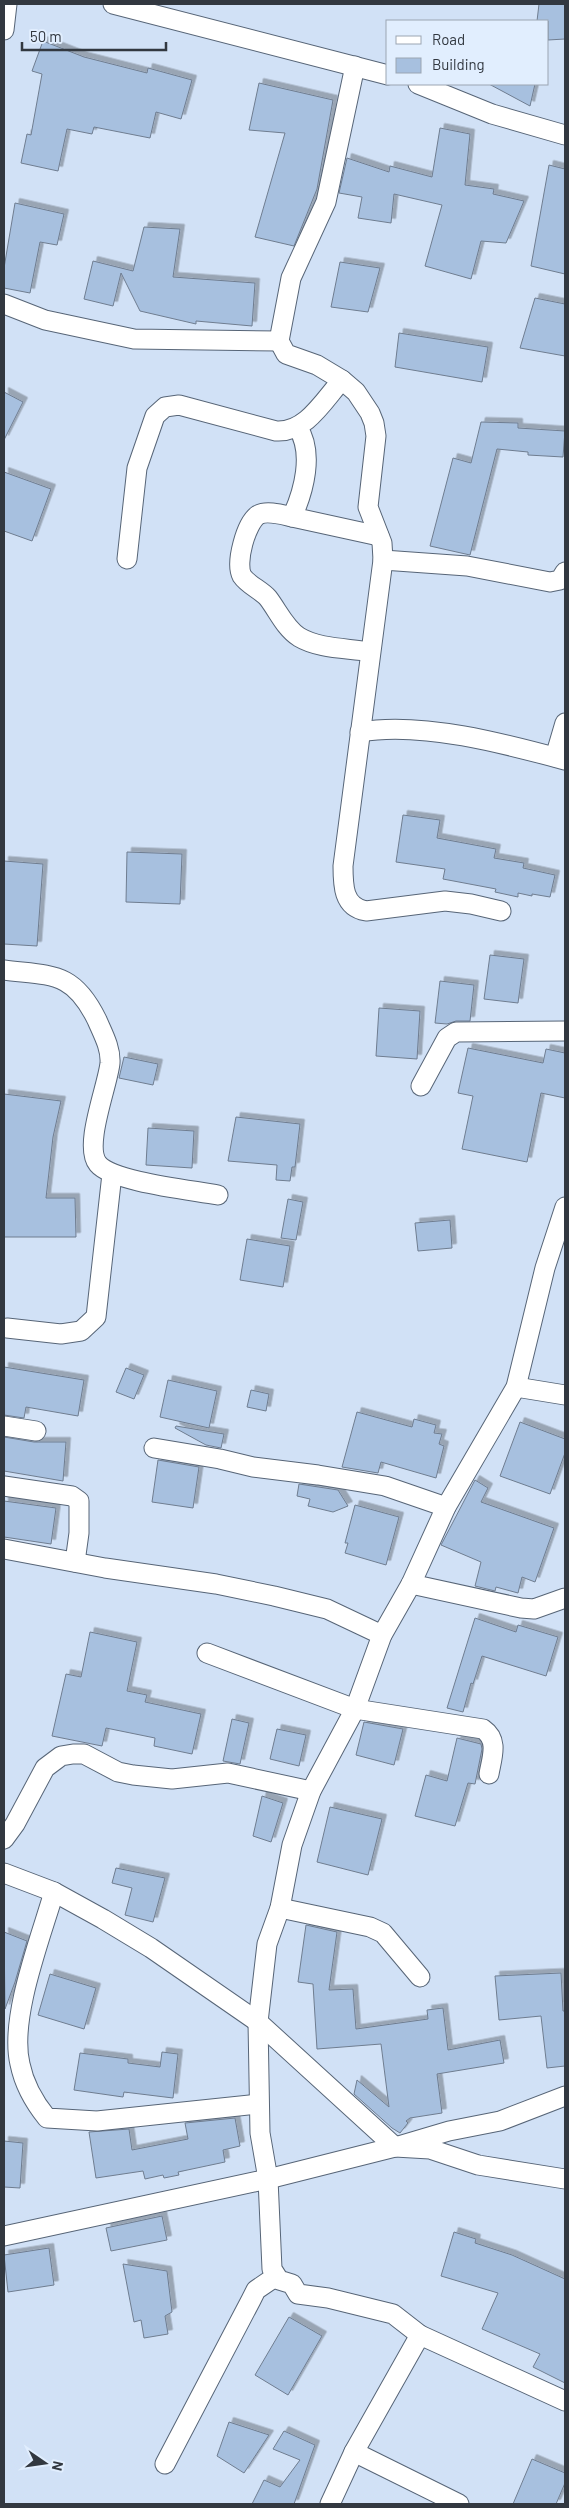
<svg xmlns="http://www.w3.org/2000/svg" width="569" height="2508" viewBox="0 0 569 2508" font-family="Barlow,sans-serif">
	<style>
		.building { fill: #a7c0df; stroke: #6f7d90; filter: url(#shadow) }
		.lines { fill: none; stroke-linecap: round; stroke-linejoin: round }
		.minor-casing { stroke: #576577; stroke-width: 21 }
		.minor { stroke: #fff; stroke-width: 19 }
	</style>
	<defs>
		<filter id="shadow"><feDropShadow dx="4.5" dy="-4.5" stdDeviation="0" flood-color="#0004"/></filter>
	</defs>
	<rect width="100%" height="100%" fill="#d1e1f6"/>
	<!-- building -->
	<g class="building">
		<path d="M539 4H565V39L548 40V21H537Z"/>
		<path d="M43 41 84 57 147 73 148 68 192 80 181 119 156 112 150 138 94 127 92 134 67 129 58 171 21 163 27 134 31 135 42 74 32 71Z"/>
		<path d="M259 83 333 100 317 189 294 246 255 237 285 133 249 130Z"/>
		<path d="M489 84H535L530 106Z"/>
		<path d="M440 128 470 134 465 185 494 189 493 194 524 201 506 243 481 241 471 279 425 266 442 205 394 194 391 223 358 218 362 197 339 193 347 158 389 172 390 166 432 177Z"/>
		<path d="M549 165 565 169V274L531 266Z"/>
		<path d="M15 203 64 214 57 245 40 242 30 293 4 288V268Z"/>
		<path d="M144 227 180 229 173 277 255 283 252 326 196 321V324L140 311 121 273 113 306 84 299 93 261 133 271Z"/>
		<path d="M340 262 380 268 368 312 331 307Z"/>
		<path d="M535 298 565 304V356L520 348Z"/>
		<path d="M399 333 488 347 482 382 395 367Z"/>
		<path d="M4 392 23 402 4 440Z"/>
		<path d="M481 422 518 423V428L565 431 563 457 528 455V452L497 449 470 555 430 546 453 458 471 463Z"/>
		<path d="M4 472 51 489 32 541 4 531Z"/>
		<path d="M403 815 440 820 437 838 496 849 494 858 524 863 523 868 555 875 550 897 532 894V896L518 893V897L495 892 496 889 443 879 445 869 396 862Z"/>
		<path d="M127 852 182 854 180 904 126 902Z"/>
		<path d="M4 861 43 864 37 946 4 944Z"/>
		<path d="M490 955 524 959 518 1003 484 999Z"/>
		<path d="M440 981 474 985 470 1021H456L447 1024 435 1023Z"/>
		<path d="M379 1008 420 1011 417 1059 376 1056Z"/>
		<path d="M468 1048 543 1063 546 1049 565 1053V1098L541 1093 527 1162 462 1149 473 1096 458 1093Z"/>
		<path d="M124 1057 158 1064 153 1085 119 1078Z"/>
		<path d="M4 1094 61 1101 53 1137 46 1198H75L76 1237H4Z"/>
		<path d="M236 1117 300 1124 295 1167H292L290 1181 276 1180 277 1165 228 1161Z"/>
		<path d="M148 1128 194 1131 192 1168 146 1165Z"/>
		<path d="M288 1199 303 1202 296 1240 281 1238Z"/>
		<path d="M450 1220 452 1248 418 1251 415 1223Z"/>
		<path d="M247 1239 290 1246 283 1287 240 1280Z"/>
		<path d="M4 1367 84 1380 78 1416 26 1407 24 1418 4 1415Z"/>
		<path d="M126 1368 144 1375 134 1399 116 1392Z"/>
		<path d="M168 1380 217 1391 209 1428 160 1417Z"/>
		<path d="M251 1390 269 1394 266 1411 247 1407Z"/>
		<path d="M357 1412 412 1427 414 1419 436 1425 434 1433 442 1434 439 1444 444 1446 436 1478 381 1462 378 1473 342 1467Z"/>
		<path d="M520 1422 565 1439V1453L550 1494 500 1476Z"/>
		<path d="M176 1426 224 1434 221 1448 206 1445 175 1428Z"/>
		<path d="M4 1437 34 1442H66L63 1481 4 1471Z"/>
		<path d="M158 1460 199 1467 193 1508 152 1502Z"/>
		<path d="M475 1480 488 1488 481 1502 554 1528 535 1582 522 1577 518 1593 496 1587 495 1591 475 1586 481 1562 441 1545Z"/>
		<path d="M299 1484 338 1490 348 1506 333 1512 308 1506 310 1499 297 1496Z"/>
		<path d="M4 1501 56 1508 51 1544 4 1537Z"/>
		<path d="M355 1505 399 1517 386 1565 345 1553 348 1543H345Z"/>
		<path d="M475 1618 516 1632 518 1625 558 1637 546 1676 482 1656 473 1684 471 1683 463 1712 447 1708Z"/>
		<path d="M90 1632 137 1642 127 1691 147 1695 145 1702 201 1714 192 1754 154 1746 155 1738 106 1728 102 1746 52 1736 66 1674 81 1677Z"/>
		<path d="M232 1719 249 1723 240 1764 223 1761Z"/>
		<path d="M364 1722 403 1729 394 1765 356 1755Z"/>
		<path d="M277 1729 306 1735 299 1766 270 1759Z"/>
		<path d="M457 1738 481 1744 482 1749 475 1784 468 1783 455 1826 415 1816 426 1775 447 1781Z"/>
		<path d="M262 1796 283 1803 271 1842 253 1836Z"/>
		<path d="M330 1807 382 1819 368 1875 317 1862Z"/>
		<path d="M116 1868 165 1878 153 1922 125 1915 132 1888 112 1883Z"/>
		<path d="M306 1925 337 1932 329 1990 353 1989 356 2029 428 2019 427 2010 443 2008 448 2050 500 2040 504 2063 437 2074 442 2113 410 2118 406 2121 408 2123 400 2133 392 2128 354 2094 357 2080 389 2107 381 2044 317 2049 313 1984 298 1982Z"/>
		<path d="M4 1932 27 1941 15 1982 5 2009Z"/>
		<path d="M561 1973 563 2011H565V2066L547 2068 541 2016 499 2020 495 1976Z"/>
		<path d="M50 1974 96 1988 84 2029 38 2015Z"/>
		<path d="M162 2052 178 2054 173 2098 124 2092 123 2097 74 2090 80 2053 128 2059V2063L160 2067Z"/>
		<path d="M235 2118 240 2146 223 2150 225 2162 178 2172 179 2175 164 2178 163 2175 145 2179 143 2171 96 2178 89 2132 129 2129 132 2150 188 2139 185 2123Z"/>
		<path d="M4 2141 23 2143 20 2188 4 2187Z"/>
		<path d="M162 2216 167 2240 111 2251 106 2228Z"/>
		<path d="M454 2232 476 2239 475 2243 512 2255 565 2279V2383L533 2367 540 2354 482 2329 498 2293 441 2276Z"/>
		<path d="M49 2248 54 2285 8 2292 4 2255Z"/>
		<path d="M123 2264 167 2271 172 2312 165 2316 168 2334 144 2338 141 2320 134 2322Z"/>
		<path d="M289 2317 322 2336 288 2395 255 2375Z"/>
		<path d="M229 2422 269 2435 244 2473 217 2456Z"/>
		<path d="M284 2431 315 2445 294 2504H252L264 2480 280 2487 300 2460 273 2449Z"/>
		<path d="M532 2459 565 2473V2483L556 2504H513Z"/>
	</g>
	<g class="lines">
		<!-- minor casing -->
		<g class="minor-casing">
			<g id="minor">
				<path d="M113 4 388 75"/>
				<path d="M4 30 7 4"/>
				<path d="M355 66 326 202 291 278 279 341 286 354 317 365 342 380 356 392 370 413 374 423 376 436 368 507 382 543 383 560 343 866C343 885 343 907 366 911L445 901 471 904 501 911"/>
				<path d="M418 84 492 114 565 135"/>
				<path d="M4 304 45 320 134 339 279 341"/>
				<path d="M298 428C314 453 304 491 292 517 283 515 267 510 258 515 246 523 235 563 242 576 248 585 261 590 268 598 278 611 285 628 299 637 319 649 348 648 370 652"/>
				<path d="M292 517 379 536"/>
				<path d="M127 559 137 468 155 416 165 407 179 405 276 431C306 433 324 400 342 380"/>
				<path d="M383 560 467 566 550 582 560 580 565 572"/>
				<path d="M360 732C421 721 506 744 565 760"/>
				<path d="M555 757 565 723"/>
				<path d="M4 970C52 976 73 971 97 1020 103 1034 111 1048 110 1063 108 1085 83 1146 98 1164 113 1182 192 1190 218 1195"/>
				<path d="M421 1086 447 1038 456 1032 565 1031"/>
				<path d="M565 1207 545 1268 516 1387 446 1507 411 1584 382 1635 355 1709 311 1791 292 1845 280 1908 267 1944 258 2022 260 2133 268 2179 272 2269 279 2280 292 2284 298 2294 328 2298 393 2314 420 2335 565 2401"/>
				<path d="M7 1328 61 1334 81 1331 96 1317 112 1174"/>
				<path d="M516 1387 565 1395"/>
				<path d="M4 1426 36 1431"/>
				<path d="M154 1448 220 1459 253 1467 318 1475 385 1486 446 1507"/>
				<path d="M4 1486 72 1496 79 1501V1533L75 1562"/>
				<path d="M4 1549 105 1568 216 1584 274 1596 327 1609 382 1635"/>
				<path d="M411 1584 521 1608 534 1609 565 1598"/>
				<path d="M207 1653 355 1709 483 1729C499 1740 492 1757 489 1774"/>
				<path d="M4 1839 15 1824 45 1768 61 1756 73 1754H84L118 1772 133 1775 172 1779 228 1773 311 1791"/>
				<path d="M4 1873 54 1892 103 1919 151 1948 258 2022 395 2147 430 2149 478 2165 565 2179"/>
				<path d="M54 1892C41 1937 9 2018 20 2064 24 2084 34 2102 47 2118L97 2121 258 2104"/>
				<path d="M280 1908 370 1927 383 1933 420 1977"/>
				<path d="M4 2236 268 2179 395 2147 449 2131 500 2121 565 2096"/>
				<path d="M354 2452 459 2504"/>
				<path d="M165 2464 251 2300 256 2290 275 2277"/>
				<path d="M330 2504 354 2452 420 2335"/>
			</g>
		</g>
		<!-- minor -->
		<use href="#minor" class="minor"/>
	</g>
	<!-- border -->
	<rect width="569" height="2508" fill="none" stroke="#323840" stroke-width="10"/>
	<!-- legend -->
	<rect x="386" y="20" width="162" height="65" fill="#e1eefe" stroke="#9ba5b2"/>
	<rect x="396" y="36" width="25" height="8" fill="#ffffff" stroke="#9ba5b2"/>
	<text x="432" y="45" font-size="15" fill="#323840">Road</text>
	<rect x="396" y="58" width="25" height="15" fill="#a7c0df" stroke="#9ba5b2"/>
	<text x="432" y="70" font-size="15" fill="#323840">Building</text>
	<!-- north arrow -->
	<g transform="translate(45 2463) rotate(103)" stroke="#e1eefe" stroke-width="4" paint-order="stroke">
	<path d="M0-4L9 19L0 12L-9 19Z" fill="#323840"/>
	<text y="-8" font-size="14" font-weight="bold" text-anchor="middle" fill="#323840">N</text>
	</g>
	<!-- scale -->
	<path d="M22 42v8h144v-8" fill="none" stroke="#323840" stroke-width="2.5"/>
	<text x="30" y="42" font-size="15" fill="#323840" stroke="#e1eefe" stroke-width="4" paint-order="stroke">50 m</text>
</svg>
